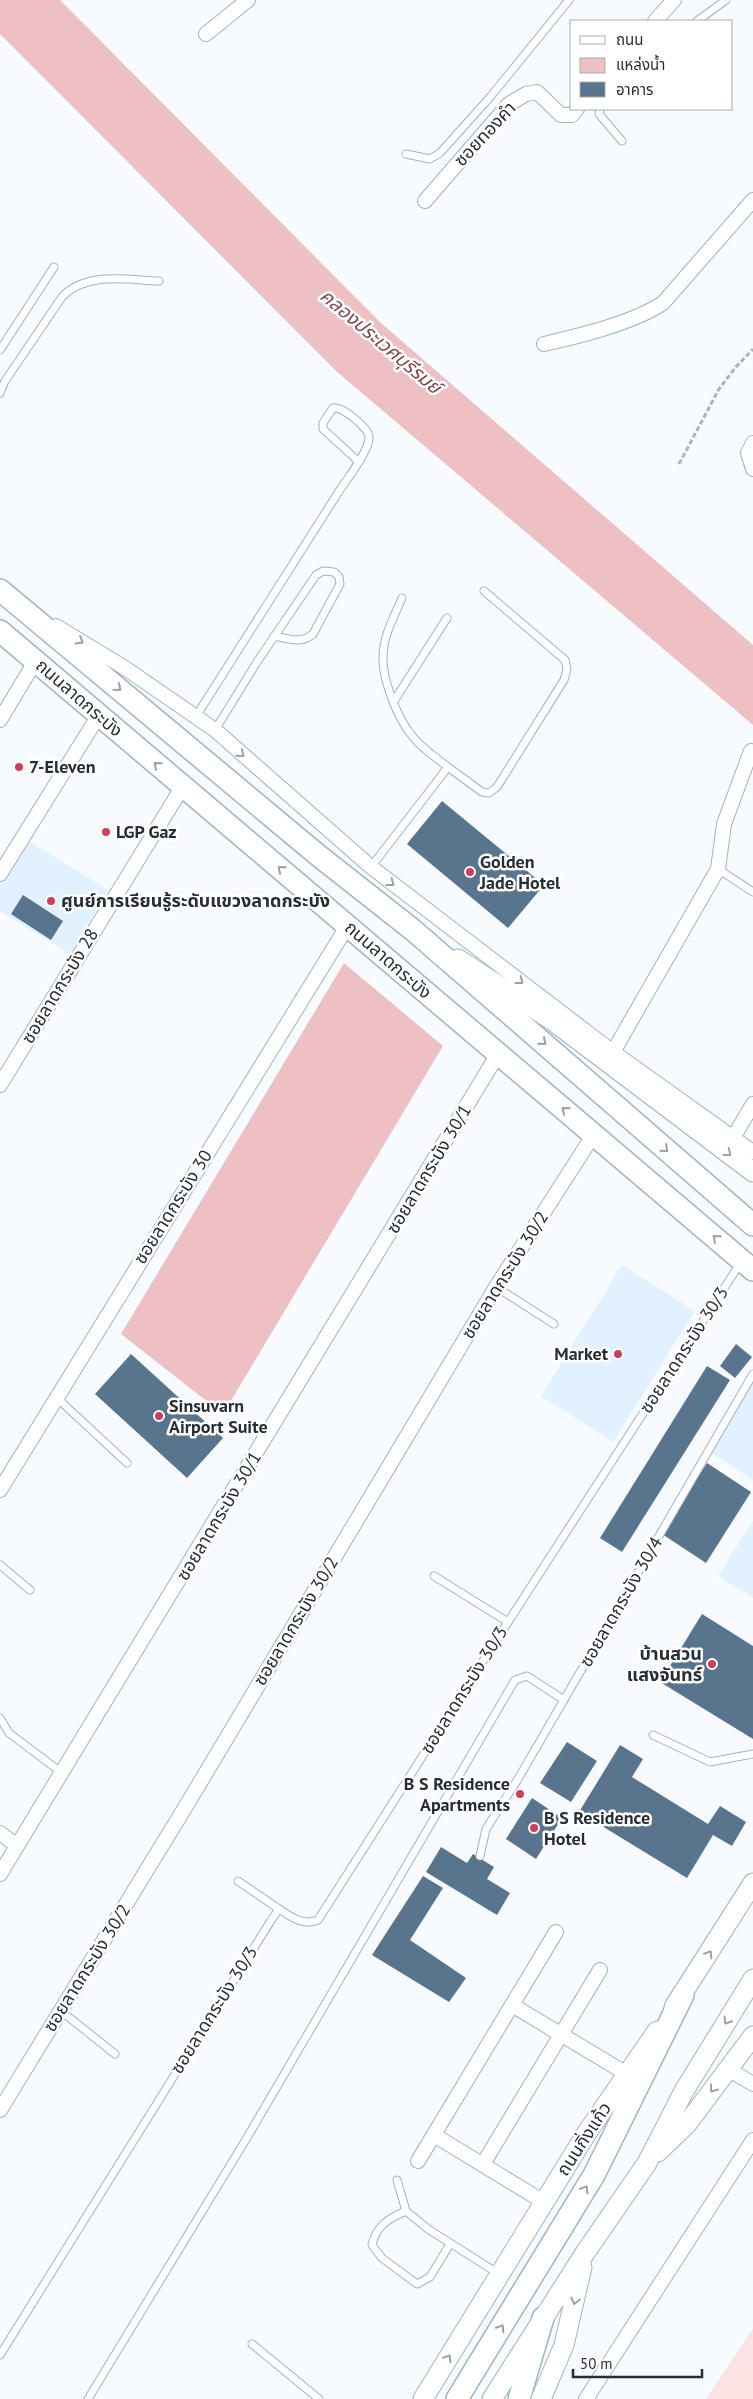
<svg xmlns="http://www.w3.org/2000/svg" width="753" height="2399" viewBox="0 0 753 2399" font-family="'PT Sans','Noto Sans Thai',sans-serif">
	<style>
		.built { fill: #e1f1ff }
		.green { fill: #fbe3e4 }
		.water { fill: #edc1c4 }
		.building { fill: #58758d }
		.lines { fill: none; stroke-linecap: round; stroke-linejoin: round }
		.service-casing { stroke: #9fb3c3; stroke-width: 9 }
		.minor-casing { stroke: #9fb3c3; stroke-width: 16 }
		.secondary-casing { stroke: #9fb3c3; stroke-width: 21 }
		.primary-casing { stroke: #9fb3c3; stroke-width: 24 }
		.path { stroke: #aeb3b8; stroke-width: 3; stroke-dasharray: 5 2.5; stroke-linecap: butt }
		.service { stroke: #fff; stroke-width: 7 }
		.minor { stroke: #fff; stroke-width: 14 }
		.secondary { stroke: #fff; stroke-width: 19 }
		.primary { stroke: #fff; stroke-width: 21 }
		.oneway { stroke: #9da1a4 }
		.poi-dot { fill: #cf3f5c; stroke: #fff; stroke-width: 2 }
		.labels { text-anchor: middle; stroke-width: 5; stroke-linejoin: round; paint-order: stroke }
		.street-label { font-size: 18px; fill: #262e35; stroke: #fff }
		.poi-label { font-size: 18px; font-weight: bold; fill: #262e35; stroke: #fff; text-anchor: start }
		.water-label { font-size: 19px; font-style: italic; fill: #7e444b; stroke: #fff }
	</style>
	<rect width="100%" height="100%" fill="#f7fbff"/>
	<!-- built -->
	<g class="built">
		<path d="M24 838 108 890 70 954 0 911V878Z"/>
		<path d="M622 1265 695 1311 613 1442 541 1396Z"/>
		<path d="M753 1383V1480L709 1451Z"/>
		<path d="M753 1521V1598L718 1576Z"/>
	</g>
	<!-- green -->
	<path class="green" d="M753 2328V2399H706Z"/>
	<!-- water -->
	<g class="water">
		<path d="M0 0H60L381 323 753 645V725L336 371 0 34Z"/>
		<path d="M344 963 443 1046 223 1414 121 1334Z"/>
	</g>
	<!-- building -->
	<g class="building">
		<path d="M442 801 544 885 508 928 407 844Z"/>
		<path d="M23 895 63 921 51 940 11 914Z"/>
		<path d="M736 1344 752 1357 735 1378 720 1366Z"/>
		<path d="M131 1354 223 1438 187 1478 95 1394Z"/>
		<path d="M707 1366 730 1380 622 1552 600 1538Z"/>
		<path d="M707 1463 751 1492 706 1563 662 1534Z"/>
		<path d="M702 1614 753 1646V1739L660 1682Z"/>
		<path d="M567 1742 597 1761 571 1802 540 1783Z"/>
		<path d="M620 1745 643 1759 632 1777 708 1824 720 1806 746 1822 732 1846 713 1835 687 1878 579 1812Z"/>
		<path d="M532 1798 562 1818 536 1859 506 1839Z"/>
		<path d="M441 1847 467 1863 473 1854 494 1867 487 1879 510 1893 497 1915 426 1872Z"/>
		<path d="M423 1876 443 1888 410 1940 466 1978 449 2002 372 1955Z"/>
	</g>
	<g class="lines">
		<!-- service casing -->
		<g class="service-casing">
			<g id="service">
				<path d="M697 21 726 0"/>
				<path d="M600 109 599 114 622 141"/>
				<path d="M406 154 430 159 440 153 491 96 569 0"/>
				<path d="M0 350 54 267"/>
				<path d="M0 393 5 381 62 297C86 271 127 280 159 281"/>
				<path d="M402 598C394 617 383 636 383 657 382 678 397 717 410 733 419 746 435 757 448 767"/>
				<path d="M394 701 447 618"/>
				<path d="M195 718C242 644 289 570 336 496 343 484 370 451 369 437 369 428 342 406 333 408L323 423V429L358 461"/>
				<path d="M215 730 257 662 316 575 323 571 334 572 339 577 340 584 313 634C301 644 289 639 274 636"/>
				<path d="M371 867 448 767 482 792 489 793 497 787 564 680 567 669 565 660 484 591"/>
				<path d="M718 869 753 892"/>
				<path d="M496 1287 554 1324"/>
				<path d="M56 1397 127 1463"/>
				<path d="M0 1565 30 1590"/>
				<path d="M434 1576 508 1622"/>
				<path d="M0 1718 9 1733 62 1773"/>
				<path d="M653 1735 710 1762 753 1754"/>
				<path d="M480 1856 486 1829 518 1779 753 1374"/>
				<path d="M238 1881 279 1909"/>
				<path d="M61 2011 115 2054"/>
				<path d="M397 2180 406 2211 428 2229 499 2274"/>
				<path d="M406 2211C389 2218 376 2226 372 2245L382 2258 417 2284 430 2277 450 2244"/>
				<path d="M252 2344 319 2399"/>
				<path d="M0 2355 270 1922 279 1909C291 1917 303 1926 318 1920L508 1622 741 1262"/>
				<path d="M88 2399 248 2136 515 1680 527 1676 564 1700"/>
			</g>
		</g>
		<!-- minor casing -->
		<g class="minor-casing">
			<g id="minor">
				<path d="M655 21 674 0"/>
				<path d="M206 34 248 0"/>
				<path d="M425 201 509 104 526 94 537 92 561 115H572L577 109"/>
				<path d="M544 344C579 336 633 323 663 303L753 200"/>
				<path d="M753 443 748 453 753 469"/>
				<path d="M56 626 125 668 215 730 371 867 613 1052 753 1152"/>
				<path d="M0 720 36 660"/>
				<path d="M0 874 99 715"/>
				<path d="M613 1052 718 869 724 824 751 751"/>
				<path d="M0 1085 183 786"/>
				<path d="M733 1138 753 1104"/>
				<path d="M0 1490 348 925"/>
				<path d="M0 1833 17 1846"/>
				<path d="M0 1874 498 1054"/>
				<path d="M512 2005 627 2074"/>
				<path d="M728 2069 753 2084"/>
				<path d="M0 2110 186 1806 496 1287 594 1134"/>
				<path d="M434 2135 544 2202"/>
				<path d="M418 2161 556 1932"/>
				<path d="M483 2164 600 1970"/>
				<path d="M586 2399 753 2140"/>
			</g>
		</g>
		<!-- secondary casing -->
		<g class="secondary-casing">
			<g id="secondary">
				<path d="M458 959 553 1021 753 1172"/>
				<path d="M674 2007 753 1883"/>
				<path d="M658 2152 687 2124 753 2036"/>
				<path d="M423 2399 588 2131 657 2031"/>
				<path d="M492 2399 585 2253 647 2163 684 2091 753 1979"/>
				<path d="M541 2399 564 2345 582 2267"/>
			</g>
		</g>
		<!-- primary casing -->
		<g class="primary-casing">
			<g id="primary">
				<path d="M0 590 319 856 413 930 753 1225"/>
				<path d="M0 631 753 1270"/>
				<path d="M457 2399 594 2175 683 1995"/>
				<path d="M519 2399 543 2318"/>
			</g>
		</g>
		<!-- path -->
		<path class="path" d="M679 464 719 389 735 368 753 349"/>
		<!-- service -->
		<use href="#service" class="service"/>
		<!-- minor -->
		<use href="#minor" class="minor"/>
		<!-- secondary -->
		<use href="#secondary" class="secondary"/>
		<!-- primary -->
		<use href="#primary" class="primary"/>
	</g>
	<!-- one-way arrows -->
	<defs><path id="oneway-chevron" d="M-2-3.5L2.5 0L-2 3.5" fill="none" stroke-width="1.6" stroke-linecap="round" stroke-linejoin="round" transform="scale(1.25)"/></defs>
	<g class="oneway">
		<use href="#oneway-chevron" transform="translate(80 641) rotate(31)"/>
		<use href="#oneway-chevron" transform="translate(118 688) rotate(40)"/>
		<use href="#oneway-chevron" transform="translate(241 754) rotate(41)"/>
		<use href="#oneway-chevron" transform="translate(157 765) rotate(-140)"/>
		<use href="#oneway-chevron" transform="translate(281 869) rotate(-140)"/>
		<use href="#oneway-chevron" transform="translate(391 883) rotate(37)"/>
		<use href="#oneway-chevron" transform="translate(520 981) rotate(37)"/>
		<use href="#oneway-chevron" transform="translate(543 1042) rotate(41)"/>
		<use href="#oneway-chevron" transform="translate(565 1110) rotate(-140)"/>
		<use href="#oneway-chevron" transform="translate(665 1149) rotate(41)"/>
		<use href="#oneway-chevron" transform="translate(728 1153) rotate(38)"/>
		<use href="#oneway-chevron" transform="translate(716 1238) rotate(-139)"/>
		<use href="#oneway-chevron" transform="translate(709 1954) rotate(-58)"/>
		<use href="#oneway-chevron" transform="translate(727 2021) rotate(122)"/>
		<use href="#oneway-chevron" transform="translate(713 2089) rotate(127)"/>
		<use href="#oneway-chevron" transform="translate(585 2189) rotate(-59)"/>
		<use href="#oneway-chevron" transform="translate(575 2301) rotate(103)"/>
		<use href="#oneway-chevron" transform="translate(501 2328) rotate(-58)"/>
		<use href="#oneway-chevron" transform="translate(448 2358) rotate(-58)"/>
	</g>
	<!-- markers -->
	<g class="poi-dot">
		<circle cx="19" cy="767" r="5"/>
		<circle cx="106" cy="832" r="5"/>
		<circle cx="470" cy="872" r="5"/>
		<circle cx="51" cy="901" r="5"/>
		<circle cx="618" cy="1354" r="5"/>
		<circle cx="159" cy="1416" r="5"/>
		<circle cx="712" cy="1664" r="5"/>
		<circle cx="520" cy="1794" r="5"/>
		<circle cx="534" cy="1828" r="5"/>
	</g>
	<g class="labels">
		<!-- street labels -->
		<g class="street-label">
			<text transform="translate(485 134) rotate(-47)" y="6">ซอยทองคำ</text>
			<text transform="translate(79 698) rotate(41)" y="6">ถนนลาดกระบัง</text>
			<text transform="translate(388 960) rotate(41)" y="6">ถนนลาดกระบัง</text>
			<text transform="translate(60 986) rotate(-59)" y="6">ซอยลาดกระบัง 28</text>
			<text transform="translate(429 1169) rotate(-59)" y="6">ซอยลาดกระบัง 30/1</text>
			<text transform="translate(173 1207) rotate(-58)" y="6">ซอยลาดกระบัง 30</text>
			<text transform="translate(505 1275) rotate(-58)" y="6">ซอยลาดกระบัง 30/2</text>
			<text transform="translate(684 1350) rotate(-57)" y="6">ซอยลาดกระบัง 30/3</text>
			<text transform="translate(219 1516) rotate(-59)" y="6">ซอยลาดกระบัง 30/1</text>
			<text transform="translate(621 1602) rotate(-60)" y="6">ซอยลาดกระบัง 30/4</text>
			<text transform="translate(296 1621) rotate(-59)" y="6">ซอยลาดกระบัง 30/2</text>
			<text transform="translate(464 1690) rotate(-58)" y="6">ซอยลาดกระบัง 30/3</text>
			<text transform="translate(87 1968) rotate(-58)" y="6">ซอยลาดกระบัง 30/2</text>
			<text transform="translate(214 2010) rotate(-58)" y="6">ซอยลาดกระบัง 30/3</text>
			<text transform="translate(584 2139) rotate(-57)" y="6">ถนนกิ่งแก้ว</text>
		</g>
		<!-- poi labels -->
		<g class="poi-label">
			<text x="29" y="773">7-Eleven</text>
			<text x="116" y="838">LGP Gaz</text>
			<text x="480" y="868">Golden<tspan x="480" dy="21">Jade Hotel</tspan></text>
			<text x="61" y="907">ศูนย์การเรียนรู้ระดับแขวงลาดกระบัง</text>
			<text x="608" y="1360" text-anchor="end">Market</text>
			<text x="169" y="1412">Sinsuvarn<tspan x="169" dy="21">Airport Suite</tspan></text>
			<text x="702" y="1660" text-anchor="end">บ้านสวน<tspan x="702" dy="21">แสงจันทร์</tspan></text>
			<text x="510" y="1790" text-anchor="end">B S Residence<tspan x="510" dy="21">Apartments</tspan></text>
			<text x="544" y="1824">B S Residence<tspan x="544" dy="21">Hotel</tspan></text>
		</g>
		<!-- water labels -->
		<g class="water-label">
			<text transform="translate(381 341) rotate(40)" y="7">คลองประเวศบุรีรมย์</text>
		</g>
	</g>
	<!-- legend -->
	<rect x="570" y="20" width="162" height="90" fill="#ffffff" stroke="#a8abae"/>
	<rect x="580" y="36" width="25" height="8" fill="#ffffff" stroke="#a8abae"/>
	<text x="616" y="45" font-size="15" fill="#262e35">ถนน</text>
	<rect x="580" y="58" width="25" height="15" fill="#edc1c4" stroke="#a8abae"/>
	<text x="616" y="70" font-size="15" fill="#262e35">แหล่งน้ำ</text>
	<rect x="580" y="82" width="25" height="15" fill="#58758d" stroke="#a8abae"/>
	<text x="616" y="95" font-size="15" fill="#262e35">อาคาร</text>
	<!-- scale -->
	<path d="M573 2369v8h129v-8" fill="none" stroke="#262e35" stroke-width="2.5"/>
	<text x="580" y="2369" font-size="15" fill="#262e35" stroke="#ffffff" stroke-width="4" paint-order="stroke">50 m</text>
</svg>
